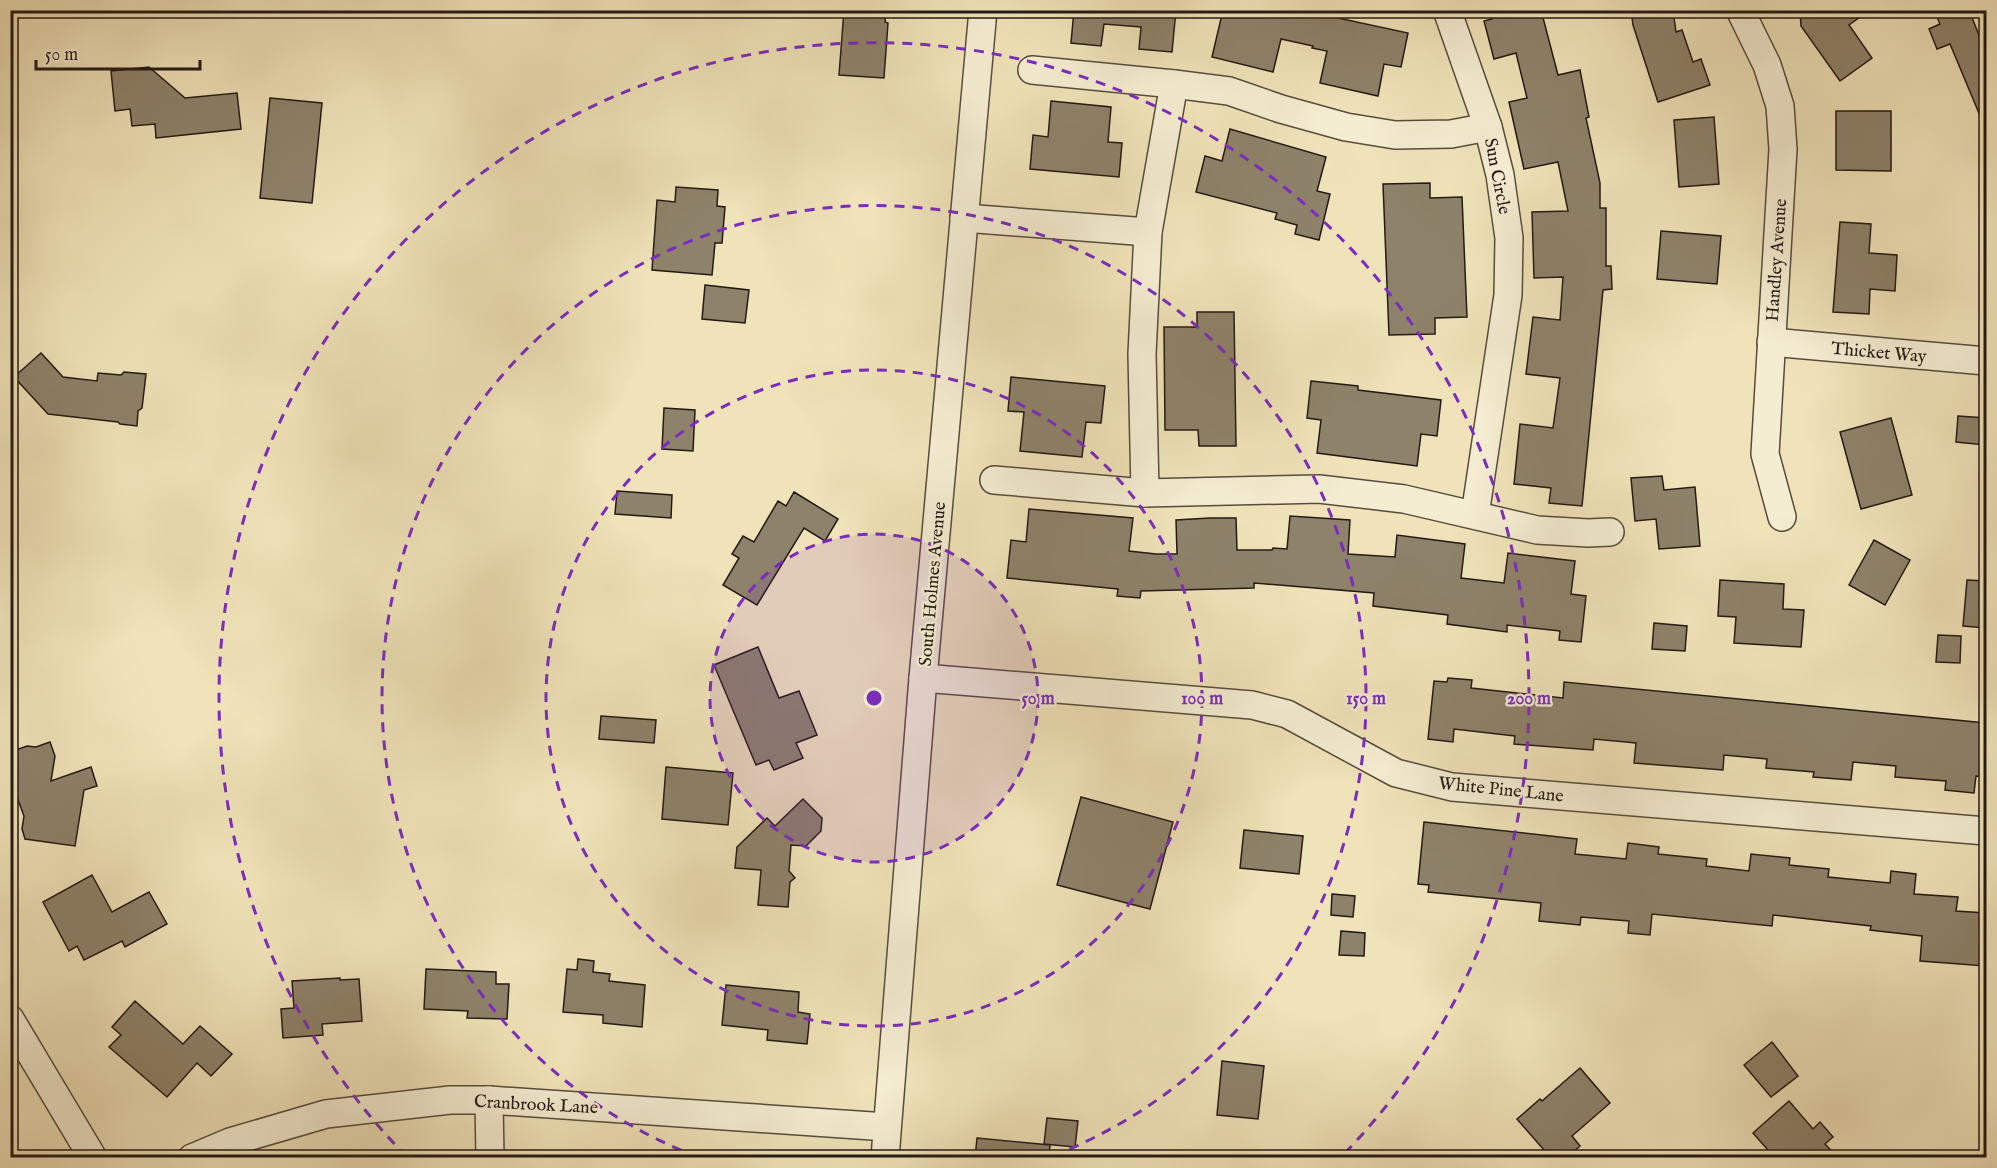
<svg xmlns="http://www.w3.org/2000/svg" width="1997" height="1168" viewBox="0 0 1997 1168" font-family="'IM FELL English',serif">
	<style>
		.building { fill: #8e826a; stroke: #241914; stroke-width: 1.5 }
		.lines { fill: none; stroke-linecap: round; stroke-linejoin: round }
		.minor-casing { stroke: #574c3d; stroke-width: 30 }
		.minor { stroke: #f5edd2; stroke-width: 27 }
		.ring { fill: none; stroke: #7b2cbf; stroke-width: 3; stroke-dasharray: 10 8 }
		.labels { text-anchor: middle; stroke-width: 4.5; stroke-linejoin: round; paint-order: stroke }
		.street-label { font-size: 18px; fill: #241914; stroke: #f5edd2 }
		.centre { fill: #7b2cbf; stroke: #f5edd2; stroke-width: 3 }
		.ring-label { font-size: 18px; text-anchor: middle; font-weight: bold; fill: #7b2cbf; stroke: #f5edd2; stroke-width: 4.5; stroke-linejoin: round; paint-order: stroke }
	</style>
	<rect width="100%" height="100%" fill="#f0e3b9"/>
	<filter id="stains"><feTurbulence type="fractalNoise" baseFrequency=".00333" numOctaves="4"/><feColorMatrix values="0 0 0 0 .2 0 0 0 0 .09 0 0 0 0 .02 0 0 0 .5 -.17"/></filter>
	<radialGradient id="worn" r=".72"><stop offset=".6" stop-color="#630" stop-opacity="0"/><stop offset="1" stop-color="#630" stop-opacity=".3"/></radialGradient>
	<!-- building -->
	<g class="building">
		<path d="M844 10H886L885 22 888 23 884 78 839 75Z"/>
		<path d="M1074 10H1176L1172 52 1139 49 1141 27 1104 24 1101 46 1071 43Z"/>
		<path d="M1223 10H1301L1408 33 1401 67 1384 64 1378 96 1320 83 1327 51 1312 48 1313 46 1281 39 1273 72 1212 57Z"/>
		<path d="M1490 10H1541L1558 75 1580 70 1589 117 1586 118 1600 183V208H1606V266H1611L1612 289 1603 290 1582 506 1549 503 1551 488 1514 484 1520 424 1553 428 1560 378 1526 374 1533 317 1560 320 1563 277 1534 278 1532 212 1568 211 1558 162 1524 169 1509 102 1527 98 1516 53 1494 59 1484 21 1492 19Z"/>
		<path d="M1631 10H1673L1676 32 1682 30 1693 62 1701 59 1710 85 1658 102 1633 25Z"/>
		<path d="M1800 10H1870L1849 25 1872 58 1840 81 1801 26Z"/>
		<path d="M1934 10H1969L1986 53V130L1950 44 1937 49 1929 29 1940 24Z"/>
		<path d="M149 67 185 98 237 93 241 129 156 138 155 124 132 126 130 109 115 111 111 71Z"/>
		<path d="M270 98 322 103 312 203 260 198Z"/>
		<path d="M1051 101 1111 107 1108 142 1122 143 1119 177 1030 169 1033 135 1048 137Z"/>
		<path d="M1836 111H1891V171L1836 170Z"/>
		<path d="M1714 117 1719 184 1679 187 1674 120Z"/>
		<path d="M1230 129 1326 157 1317 191 1330 194 1319 240 1295 234 1297 225 1275 219 1277 213 1196 192 1205 156 1222 161Z"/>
		<path d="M1430 183V198L1462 197 1467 317 1435 318V334L1389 335 1383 184Z"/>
		<path d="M676 187 718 190 717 206 725 207 722 243H715L712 275 652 270 657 200 675 202Z"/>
		<path d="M1840 222 1871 224 1869 253 1897 255 1895 291 1870 289 1869 314 1833 312Z"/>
		<path d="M1661 231 1721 236 1717 284 1657 279Z"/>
		<path d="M705 285 749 290 745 323 702 319Z"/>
		<path d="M1197 312H1234L1236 446H1199L1198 430H1165L1164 327H1197Z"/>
		<path d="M41 353 63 377 97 381 98 373 121 375 124 372 146 374 142 408 138 411 137 426 120 424 118 422 48 414 14 377Z"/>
		<path d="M1011 377 1105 386 1101 423 1086 422 1082 457 1020 451 1024 412 1008 411Z"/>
		<path d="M1311 381 1358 386V390L1441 400 1437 436 1421 434 1417 466 1317 453 1321 420 1307 418Z"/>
		<path d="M664 408 695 410 693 451 662 449Z"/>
		<path d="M1958 416 1986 418V445L1956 442Z"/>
		<path d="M1891 418 1912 495 1861 509 1840 432Z"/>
		<path d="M1662 476 1664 490 1695 487 1700 546 1659 549 1656 519 1635 521 1631 478Z"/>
		<path d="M617 491 672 495 671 518 615 514Z"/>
		<path d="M794 492 838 519 825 541 804 528 757 605 723 585 739 558 732 554 743 536 754 542 778 501 786 506Z"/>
		<path d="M1029 509 1133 518 1129 551 1156 554H1177L1176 520 1210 518H1236L1237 550H1272L1273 548 1287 549 1290 516 1350 520 1348 554 1395 557 1397 535 1465 544 1461 578 1504 583 1508 553 1575 561 1571 594 1586 596 1581 642 1559 640 1560 631 1507 625V632L1447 624 1448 615 1373 606 1374 593 1254 583V588L1141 591 1140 598 1117 596 1118 589 1007 578 1011 540 1026 542Z"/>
		<path d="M1874 540 1910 560 1885 605 1849 585Z"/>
		<path d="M1720 580 1784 584 1783 609 1804 610 1801 647 1734 643 1736 617 1718 616Z"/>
		<path d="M1967 580 1986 581V628L1963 626Z"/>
		<path d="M1654 623 1687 626 1685 651 1652 649Z"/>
		<path d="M1938 635 1961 636 1960 663 1936 662Z"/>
		<path d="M758 647 779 698 799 691 817 735 796 743 803 758 774 770 769 760 756 765 714 665Z"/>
		<path d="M1448 678 1472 680 1471 688 1563 698 1564 682 1986 723V777L1976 776 1974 793 1945 790 1946 781 1895 777 1896 766 1853 762 1851 780 1813 777 1814 772 1766 768 1767 759 1724 755 1723 770 1634 763 1636 743 1594 739 1593 750 1514 744 1515 736 1454 729 1453 742 1428 739 1434 681 1447 682Z"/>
		<path d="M601 716 656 720 654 743 599 739Z"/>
		<path d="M50 742 55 756 51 781 91 767 97 786 84 790 75 846 25 839 22 829 24 816 10 778V752L27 746 36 747Z"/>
		<path d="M666 767 733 773 728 825 662 819Z"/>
		<path d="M1081 797 1173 822 1150 909 1057 885Z"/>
		<path d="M803 799 822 818 821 831 806 846 791 845 789 871 795 878 790 882 788 907 758 905 761 870 735 868 737 847 767 818 775 826Z"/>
		<path d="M1424 822 1577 839 1575 854 1626 859 1628 843 1659 847 1658 854 1707 859 1706 866 1749 871 1751 854 1790 858 1789 865 1829 869 1828 877 1890 883 1891 871 1916 874 1914 894 1958 897 1956 911 1986 913V966L1920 961 1922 936 1870 930 1871 926 1773 915 1772 926 1652 914 1650 935 1628 933 1629 921 1581 917 1580 925 1539 921 1541 903 1428 892 1429 885 1418 884Z"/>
		<path d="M1244 830 1303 836 1299 874 1240 868Z"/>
		<path d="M92 875 112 912 149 892 167 924 125 947 122 941 84 960 77 946 69 951 43 902Z"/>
		<path d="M1332 894 1355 896 1353 917 1331 915Z"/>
		<path d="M1341 931 1365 933 1364 956 1339 955Z"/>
		<path d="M578 959 594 961 593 972 610 974 609 981 645 985 642 1027 603 1023V1015L563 1012 567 969 577 970Z"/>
		<path d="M426 969 496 972V984H509L507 1019 467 1018 468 1011 424 1009Z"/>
		<path d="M340 978V980L359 979 362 1021 322 1024 323 1035 283 1038 281 1009 294 1008 292 981Z"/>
		<path d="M726 985 799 992 798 1012 810 1014 807 1044 767 1040 768 1030 722 1025Z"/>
		<path d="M135 1001 183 1044 200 1026 232 1054 211 1076 197 1063 167 1097 109 1047 121 1035 112 1027Z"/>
		<path d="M1772 1042 1798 1076 1771 1097 1744 1065Z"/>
		<path d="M1222 1061 1264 1066 1258 1119 1217 1115Z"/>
		<path d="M1580 1068 1610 1103 1572 1136 1580 1146 1567 1158H1551L1517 1119 1540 1099 1542 1101Z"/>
		<path d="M1789 1101 1813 1129 1820 1122 1833 1137 1825 1144 1838 1158H1775L1753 1133Z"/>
		<path d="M1047 1118 1078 1121 1075 1147 1044 1144Z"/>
		<path d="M977 1138 1050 1145 1049 1158H975Z"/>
	</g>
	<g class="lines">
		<!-- minor casing -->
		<g class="minor-casing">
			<g id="minor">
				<path d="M1447 10 1488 127 1500 175 1509 238 1508 295 1475 515"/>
				<path d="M1740 10 1767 65 1780 106 1783 149 1765 454 1782 517"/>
				<path d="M1032 70 1174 84 1229 91 1281 109 1346 127 1395 135 1451 134 1488 127"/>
				<path d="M964 218 1148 232"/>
				<path d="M1771 342 1986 361"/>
				<path d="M994 480 1145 493 1319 489 1404 499 1537 530 1588 533 1610 532"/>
				<path d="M1145 493 1142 354 1148 232 1174 84"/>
				<path d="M923 678 1252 705 1287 714 1396 773 1452 787 1986 831"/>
				<path d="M10 1019 93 1158"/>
				<path d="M489 1100 490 1158"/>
				<path d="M192 1158 230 1142 326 1114 450 1100H489L887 1127"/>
				<path d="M885 1158 923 678 983 10"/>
			</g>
		</g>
		<!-- minor -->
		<use href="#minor" class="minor"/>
	</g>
	<!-- distance rings -->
	<circle cx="874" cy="698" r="164" fill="#7b2cbf" fill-opacity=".12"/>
	<g class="ring">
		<circle cx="874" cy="698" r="164"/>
		<circle cx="874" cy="698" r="328"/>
		<path d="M698 1157A492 492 0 1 1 1050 1157"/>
		<path d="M407 1157A655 655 0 1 1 1341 1157"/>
	</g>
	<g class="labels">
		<!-- street labels -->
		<g class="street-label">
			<text transform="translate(1498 176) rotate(79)" y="6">Sun Circle</text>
			<text transform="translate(1776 260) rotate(-86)" y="6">Handley Avenue</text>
			<text transform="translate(1879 352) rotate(5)" y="6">Thicket Way</text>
			<text transform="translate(932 584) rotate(-85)" y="6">South Holmes Avenue</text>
			<text transform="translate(1501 789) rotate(6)" y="6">White Pine Lane</text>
			<text transform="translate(536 1104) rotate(3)" y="6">Cranbrook Lane</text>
		</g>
	</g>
	<circle cx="874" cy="698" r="9" class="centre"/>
	<g class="ring-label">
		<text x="1038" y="704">50 m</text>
		<text x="1202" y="704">100 m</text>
		<text x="1366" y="704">150 m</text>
		<text x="1529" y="704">200 m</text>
	</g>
	<!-- margin -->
	<rect width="1997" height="1168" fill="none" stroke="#f0e3b9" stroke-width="36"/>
	<rect x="12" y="12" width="1973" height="1144" fill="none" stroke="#241914" stroke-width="3"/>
	<rect x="18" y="18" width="1961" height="1132" fill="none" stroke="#241914" stroke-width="1.5"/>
	<!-- scale -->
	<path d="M36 60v9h164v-9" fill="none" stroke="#241914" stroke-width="3"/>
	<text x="45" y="60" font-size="18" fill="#241914" stroke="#f5edd2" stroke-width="4.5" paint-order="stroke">50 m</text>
	<rect width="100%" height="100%" filter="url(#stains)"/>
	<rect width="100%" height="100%" fill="url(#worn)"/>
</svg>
